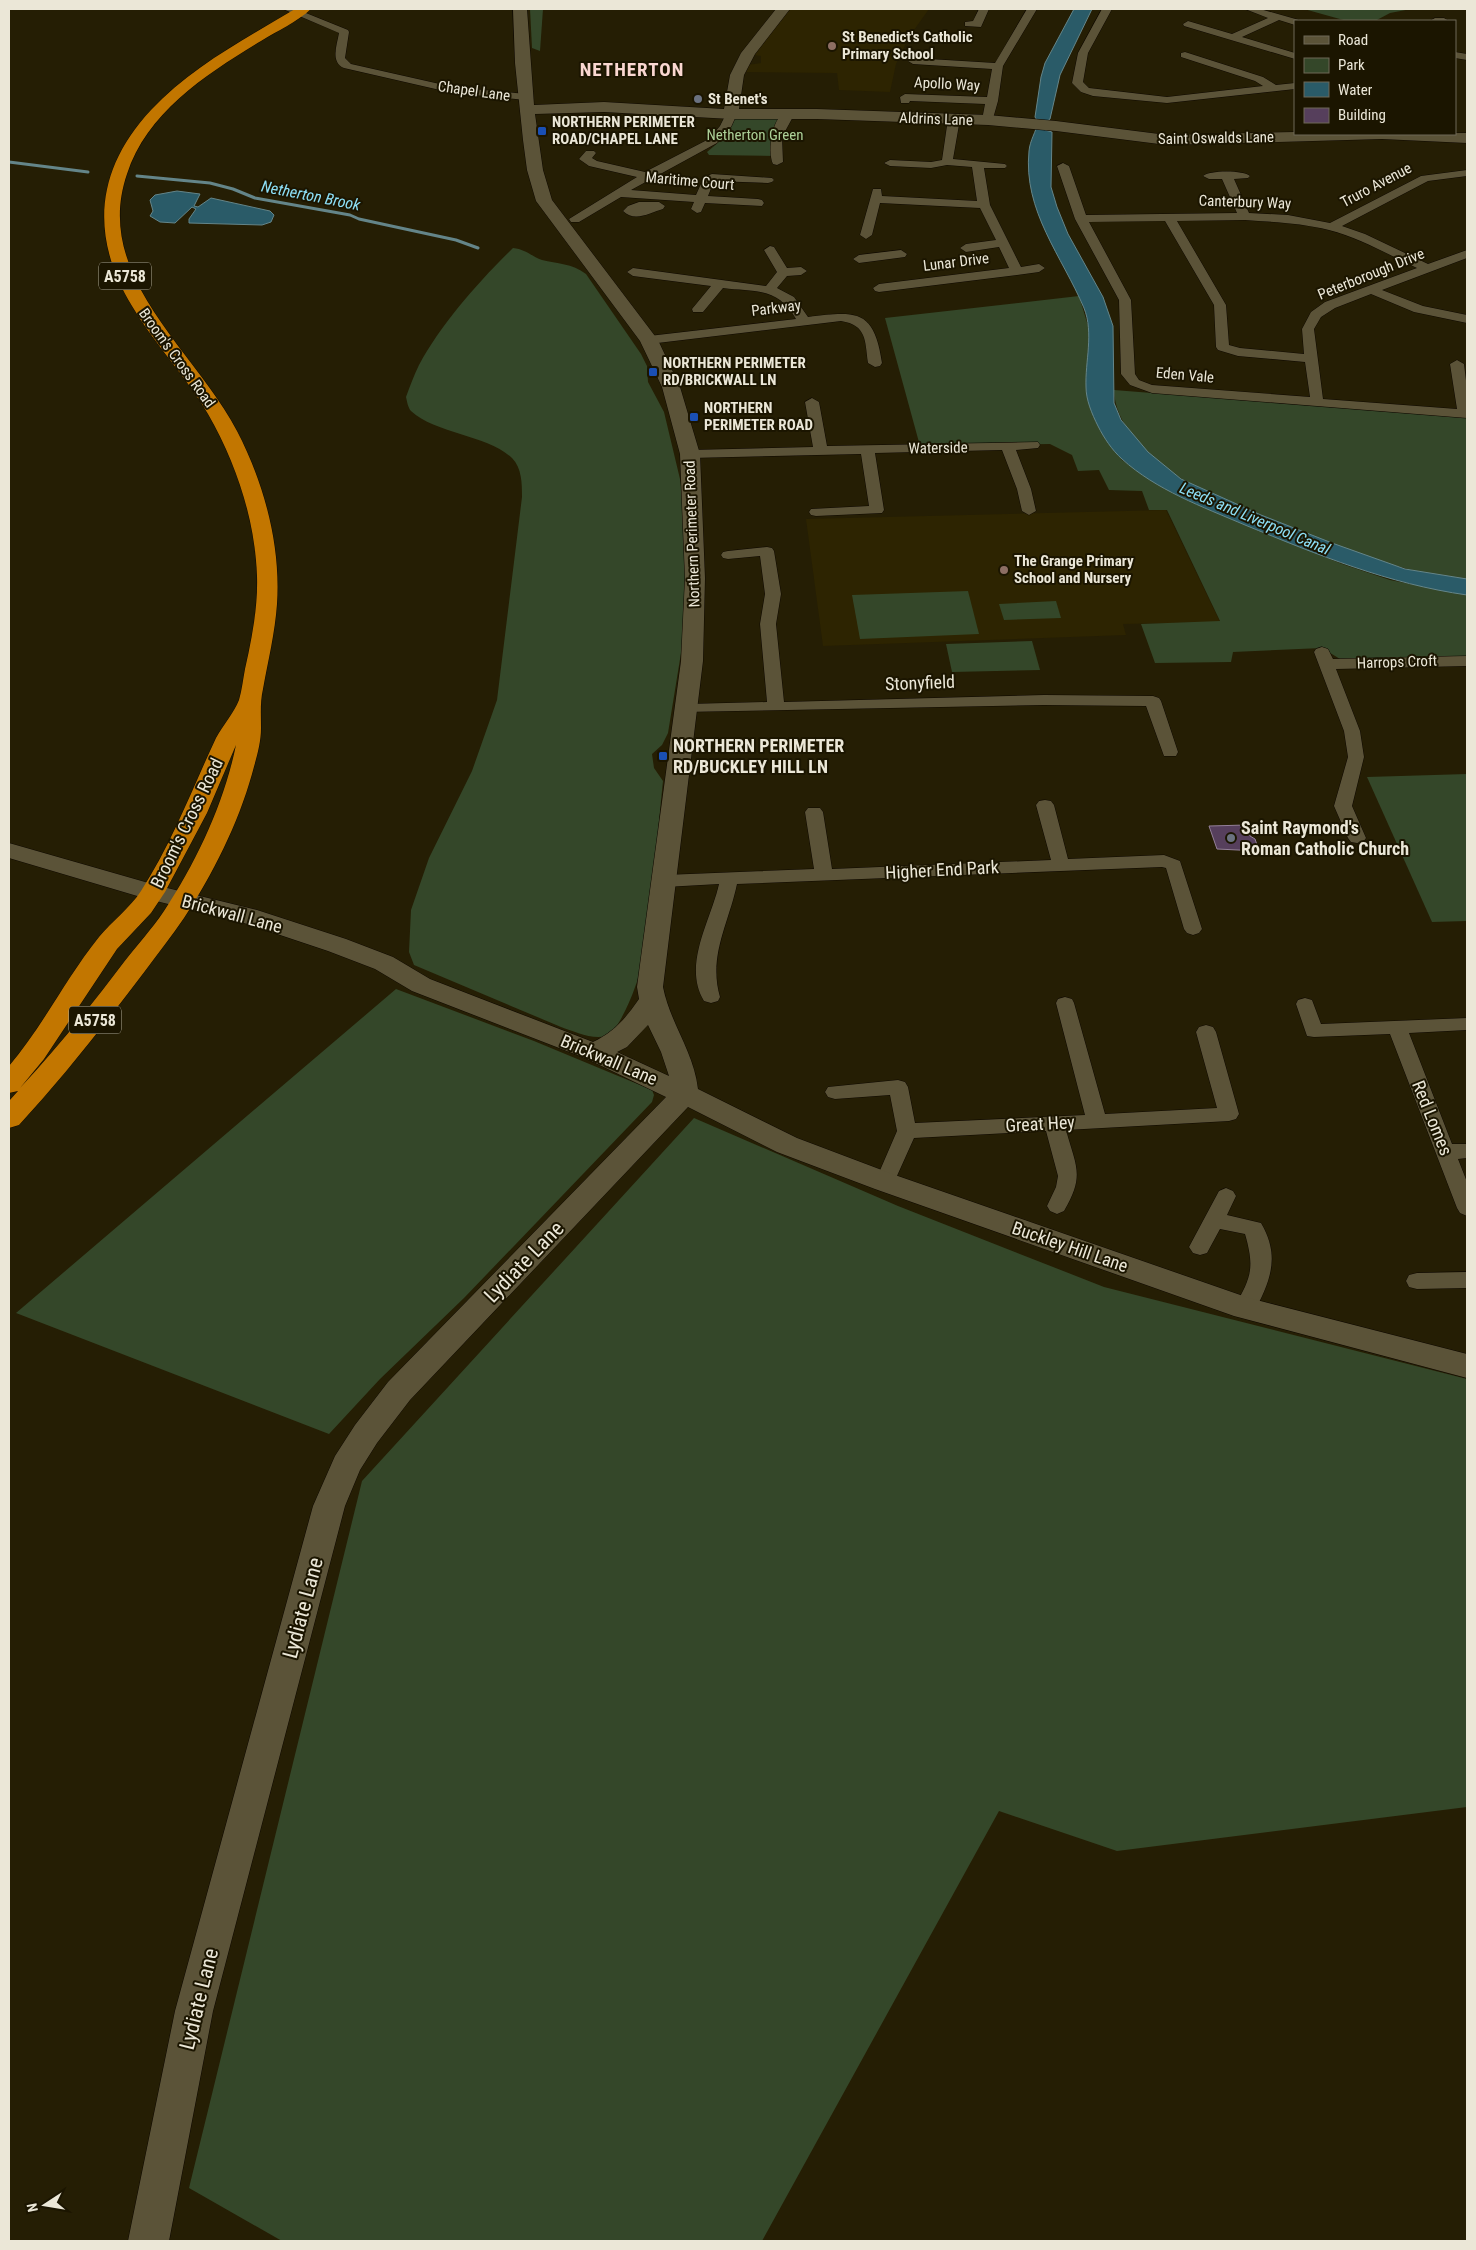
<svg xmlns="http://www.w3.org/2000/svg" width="1476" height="2250" viewBox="0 0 1476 2250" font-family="'Roboto Condensed',sans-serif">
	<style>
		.built { fill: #2d2401 }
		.green { fill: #344729 }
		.water { fill: #2a5b68; stroke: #648589 }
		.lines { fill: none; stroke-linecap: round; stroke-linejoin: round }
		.stream { stroke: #648589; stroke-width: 3 }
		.building { fill: #563f5c; stroke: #948099 }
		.street-casing { stroke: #0e0800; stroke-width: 1 }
		.secondary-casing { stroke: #0e0800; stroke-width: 1 }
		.highway-casing { stroke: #0e0800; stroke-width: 1 }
		.street { fill: #5b5338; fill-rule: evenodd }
		.secondary { fill: #5b5338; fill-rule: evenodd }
		.highway { fill: #c27600; fill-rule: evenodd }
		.education-dot { fill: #8d6e63; stroke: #1b1500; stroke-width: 2 }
		.worship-dot { fill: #6b7280; stroke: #1b1500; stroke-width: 2 }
		.transit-dot { fill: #1a4fb4; stroke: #1b1500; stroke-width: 2 }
		.labels { text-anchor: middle; stroke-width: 4; stroke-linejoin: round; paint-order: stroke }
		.far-poi-label { font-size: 15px; font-weight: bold; fill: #ebe7d7; stroke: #1b1500; text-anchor: start }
		.far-street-label { font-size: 15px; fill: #ebe7d7; stroke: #1b1500 }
		.far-park-label { font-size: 15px; fill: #acd097; stroke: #1b1500 }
		.far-water-label { font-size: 16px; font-style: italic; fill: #8de0f7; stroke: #1b1500 }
		.shield { fill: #1b1500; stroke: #ada896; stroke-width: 1 }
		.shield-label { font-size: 16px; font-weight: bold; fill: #ebe7d7 }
		.street-label { font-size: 18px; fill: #ebe7d7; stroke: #1b1500 }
		.poi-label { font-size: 18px; font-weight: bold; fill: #ebe7d7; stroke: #1b1500; text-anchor: start }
		.far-district-label { font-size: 19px; font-weight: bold; letter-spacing: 1px; fill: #fad7d1; stroke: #1b1500 }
		.near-street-label { font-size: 21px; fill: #ebe7d7; stroke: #1b1500 }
	</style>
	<rect width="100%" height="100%" fill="#251e04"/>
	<!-- built -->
	<g class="built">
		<path d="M790 9H929L909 37 896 64 890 92 839 90 837 73 744 72 748 65 761 63V56L754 55 765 38Z"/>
		<path d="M1166 510 1220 622 1123 624 1126 635 823 646 806 519Z"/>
	</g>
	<!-- green -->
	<g class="green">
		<path d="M530 9H543L540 51 532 48Z"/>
		<path d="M1304 9H1411L1390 13 1375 21H1347Z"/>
		<path d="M783 115 776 156 709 155 707 152 726 136 735 118Z"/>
		<path d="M513 248C525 249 531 256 542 260 557 264 572 263 586 274L641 354 647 366 648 382 664 412 680 479 687 529 688 586 682 647 668 733 662 745 652 754 654 768 663 781C656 847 652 913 638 978 635 990 618 1033 606 1036 592 1040 573 1031 561 1027L414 965 409 952 411 910 429 858 472 771 497 700 522 497C522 484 522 468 512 458 488 435 436 434 411 411 408 408 407 401 406 397 410 386 414 375 419 365 441 324 480 280 513 248Z"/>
		<path d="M1079 296 1089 329 1086 387 1088 401 1122 460 1163 487 1190 501 1342 564 1390 580 1467 595V658L1340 659 1322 648 1233 652 1231 662 1155 663 1141 624 1220 621 1167 510H1149L1142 491 1109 490 1099 470 1078 471 1072 455 1050 444 920 446 885 318Z"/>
		<path d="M1114 390 1467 418V579C1447 576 1427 574 1408 569 1351 555 1295 530 1241 506 1218 496 1191 487 1170 471 1144 452 1115 424 1114 390Z"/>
		<path d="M968 591 979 634 860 639 852 595Z"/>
		<path d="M1056 601 1061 618 1004 620 999 604Z"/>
		<path d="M1032 641 1040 670 952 672 946 644Z"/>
		<path d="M1467 774V921L1432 922 1367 777Z"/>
		<path d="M396 989 534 1041 652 1090 654 1095 652 1102 464 1298 380 1379 329 1434 16 1313Z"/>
		<path d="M694 1118 898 1206 1104 1287 1467 1379V1807L1117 1851 999 1811 762 2241H282L189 2188 362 1481Z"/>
	</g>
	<!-- water -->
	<g class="water">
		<path d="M1074 9H1092L1060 75 1050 119 1046 122 1045 130 1052 132 1051 187 1057 207 1068 234 1103 297 1113 326 1114 403 1121 420 1148 452 1181 479 1261 515 1332 543 1405 569 1467 579V595C1389 584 1318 555 1245 525 1203 507 1156 490 1122 459 1112 450 1104 438 1098 426 1092 414 1086 400 1086 387 1085 361 1094 333 1084 308 1062 256 1023 211 1029 151 1030 140 1036 132 1038 122L1035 117 1041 77 1045 63Z"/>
		<path d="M177 191 200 194 194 206 198 207 211 198 270 211 274 215 271 222 262 225 189 223V219L196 209 192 207 175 223 160 222 150 216 153 211 150 200 155 195Z"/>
	</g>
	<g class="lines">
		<!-- stream -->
		<g class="stream">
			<path d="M9 162 88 172"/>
			<path d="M137 176 210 183 233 189 255 198 350 215 359 219 456 240 478 248"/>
		</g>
	</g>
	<!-- building -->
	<path class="building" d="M1246 825 1250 836 1255 839 1259 851 1217 849 1209 826Z"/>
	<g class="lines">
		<!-- street casing -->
		<g class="street-casing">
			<g id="street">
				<path d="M283 9H296L348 30 349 32 345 58 351 64 453 87 526 94 531 97 526 100 453 93 344 68C330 62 337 45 339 33Z"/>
				<path d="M979 9H989L981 27 965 26V22L973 21Z"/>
				<path d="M1027 9H1037L1003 66 998 101 992 122H984L982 120 985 104 910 101 909 103H901L900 97 905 94 987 97 992 69 913 64 908 61 913 58 995 63Z"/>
				<path d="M1102 9H1112L1088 53 1083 82 1089 88 1167 97 1263 86 1255 81 1181 57V53L1185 52 1263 77 1276 85 1295 83V89L1167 103 1093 96 1081 92 1072 83 1078 53Z"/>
				<path d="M1245 9H1260L1299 20 1300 21H1295V25L1279 20 1242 37 1295 53V59L1184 26 1183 24 1188 21 1232 34 1268 18Z"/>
				<path d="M1435 18H1444L1449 21H1430Z"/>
				<path d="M1455 52 1467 54V60L1455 58Z"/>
				<path d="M789 110 795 113 782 137 783 162 777 165 773 164C767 150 772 114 789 110Z"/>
				<path d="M731 111 737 114 731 127 717 143 631 190 696 195 704 177 712 174 772 178 774 180 772 182 768 183 714 181 708 196 758 199 762 200 764 203 762 206 705 203 701 212 697 213 691 209 694 202 621 197 579 222H571L569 219 637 177 589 166 579 159 586 151H594L596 153 592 158 597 161 645 172 709 139 720 126 727 112Z"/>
				<path d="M954 116 960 119 953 159 1005 164 1007 166 1005 168H984L990 205 1021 267 1039 264 1045 268 1039 272 1017 275 879 292 875 291 873 288 879 284 1009 268 999 247 966 252 960 248 966 244 996 240 980 208 880 203 872 235 866 239 860 235 873 189H881L882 196 977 201 972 167 947 165 931 168 890 166 884 163 890 160 931 162 942 160 948 119Z"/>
				<path d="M1063 163 1069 166 1086 215 1237 213 1222 179H1209L1203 176C1209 170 1244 170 1250 176L1248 178 1234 179 1249 213 1288 215 1330 223 1421 176 1467 170V176L1428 181 1342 226 1365 234 1428 264 1467 250V258L1382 290 1423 306 1467 315V323L1414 312 1371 294 1335 308 1321 317 1314 329 1323 399 1457 409 1450 364 1457 360 1464 364 1467 389V418L1152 393 1130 385 1121 374 1119 300 1075 219 1057 166ZM1245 220C1273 222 1302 223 1329 230 1360 238 1389 255 1417 268L1325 302 1311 312 1302 329 1304 354 1240 348 1229 345 1226 305 1177 221ZM1165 221 1214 305 1216 347 1218 350 1238 356 1305 362 1310 397 1152 385 1139 380 1135 374 1131 300 1089 222Z"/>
				<path d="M639 202H659L665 206 663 209C651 212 635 223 623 211L628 206Z"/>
				<path d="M770 246 774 247 787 268 801 267 807 271 801 275 787 276 777 288 794 297 808 317C857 311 874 309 882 363L880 366 875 367 868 363C865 341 867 325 841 321L649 344 644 343 642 340 649 336 796 319C778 287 755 292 723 288L703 312H693L692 309 711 286 633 276 627 272 633 268 766 286 777 272 764 250Z"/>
				<path d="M901 250 907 254 905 257 859 263 853 259 859 255Z"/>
				<path d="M812 398 819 402 827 446 1038 442 1040 445 1038 448 1016 450 1031 489 1036 511 1029 515 1022 511 1017 489 1002 450 875 453 884 510 882 513 816 516 811 515 809 512 811 509 869 506 861 454 690 458 683 454 690 450 813 447 805 402Z"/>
				<path d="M767 547 772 548 774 551 781 594 776 624 784 702 1044 695 1153 696 1159 698 1161 701 1178 752 1176 756H1164L1146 706 1044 705 682 712 680 709 682 706 688 704 767 702 760 624 765 594 760 556 728 559 723 558 721 555 723 552 728 551Z"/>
				<path d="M1322 647 1328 649 1333 659 1467 656V666L1336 669 1360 731 1364 757 1352 806 1366 838 1363 842 1357 843 1351 842 1348 838 1334 806 1348 757 1344 731 1314 652 1316 649Z"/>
				<path d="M1045 800 1051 801 1054 805 1068 859 1164 855 1180 861 1202 929 1199 933 1193 935 1187 933 1184 929 1166 868 1162 867 737 884C729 923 708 956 720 997L718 1001 711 1003 704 1001C682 965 711 920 719 884L665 887 659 885 656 881 659 877 665 875 814 869 805 812 808 808H820L823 812 832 869 1051 860 1036 805 1039 801Z"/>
				<path d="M1065 997 1072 999 1074 1003 1105 1114 1217 1108 1196 1032 1199 1027 1206 1025 1213 1027 1216 1032 1239 1114 1236 1119 1229 1121 1066 1130C1076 1167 1085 1175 1064 1211L1057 1214 1050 1211 1047 1206 1056 1187 1058 1176 1046 1131 914 1138 892 1187 885 1189 878 1187 875 1182 897 1131 890 1095 835 1099 828 1097 825 1092 828 1087 898 1080 905 1082 908 1087 915 1123 1085 1115 1056 1003 1058 999Z"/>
				<path d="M1305 998 1312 1000 1321 1024 1467 1018V1030L1409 1033 1452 1144H1467V1158L1458 1159 1467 1182V1216L1460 1213 1457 1208 1390 1034 1314 1037 1307 1036 1296 1004 1298 1000Z"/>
				<path d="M1226 1188 1233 1191 1236 1196 1227 1215 1261 1223C1281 1257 1270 1282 1253 1314L1245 1316 1237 1314 1234 1308C1251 1277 1255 1269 1245 1234L1220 1229 1207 1253 1200 1255 1193 1253 1189 1247 1219 1191Z"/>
				<path d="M1467 1272V1288L1417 1289 1409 1287 1406 1281 1409 1275 1417 1273Z"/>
			</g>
		</g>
		<!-- secondary casing -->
		<g class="secondary-casing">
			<path id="secondary" d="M513 9H527L534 105 604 102 724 109 730 75 741 53 776 9H790L755 54 744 75 739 109H817L988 115 1056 121 1167 135 1295 132V134L1467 133V143L1382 139 1167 145 1056 131 988 125 817 119H731L604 112 535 114 543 170 552 200 658 340 680 387 700 454 705 578 703 661 663 987C670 1023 694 1052 698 1089L797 1138 895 1175 1249 1298 1467 1354V1378L1234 1316 875 1189 777 1152 688 1107 410 1400 377 1443 360 1470 345 1506 213 2011 169 2241H128L175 2011 313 1506 335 1456 355 1425 388 1382 666 1097 585 1058 412 991 375 969 328 951 241 922 144 898 9 858V843L159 886 257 910 346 939 393 957 430 979 593 1042C614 1032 626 1018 639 999L637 987 681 661 685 578 680 454 662 387 640 341 536 201 527 170 523 140 515 63ZM648 1025 661 1052 669 1076 617 1052 627 1047Z"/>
		</g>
		<!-- highway casing -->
		<g class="highway-casing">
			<path id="highway" d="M295 9H311C297 22 277 31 261 41 208 73 147 112 127 174 92 276 195 350 237 431 264 483 281 545 277 604 275 633 268 661 263 689 260 702 261 715 261 728 261 744 256 759 252 774 238 824 213 874 184 918 172 936 158 953 145 971 105 1024 64 1076 19 1125L9 1128V1101L18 1091 9 1093V1066C43 1026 66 978 99 937 112 921 130 908 141 891 172 843 192 789 216 738 223 725 234 713 239 700 242 690 243 679 245 669 252 638 258 607 257 576 255 519 236 463 208 414 186 376 154 344 132 306 90 237 95 170 151 110 191 67 245 39 295 9ZM236 745C224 803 197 861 164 911 152 929 137 945 124 962 91 1006 57 1048 20 1088L44 1059 117 949 151 913 165 892 207 813Z"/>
		</g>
		<!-- street -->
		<use href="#street" class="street"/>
		<!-- secondary -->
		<use href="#secondary" class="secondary"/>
		<!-- highway -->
		<use href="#highway" class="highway"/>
	</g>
	<!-- markers -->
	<g class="education-dot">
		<circle cx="832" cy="46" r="5"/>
		<circle cx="1004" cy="570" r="5"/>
	</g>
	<g class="worship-dot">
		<circle cx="698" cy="99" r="5"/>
		<circle cx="1231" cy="838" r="5"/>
	</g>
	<g class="transit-dot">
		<rect x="537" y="126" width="10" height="10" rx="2.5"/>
		<rect x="648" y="367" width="10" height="10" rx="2.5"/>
		<rect x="689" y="412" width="10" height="10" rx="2.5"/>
		<rect x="658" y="751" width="10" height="10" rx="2.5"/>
	</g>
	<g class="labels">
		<!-- far-poi labels -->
		<g class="far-poi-label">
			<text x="842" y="42">St Benedict's Catholic<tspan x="842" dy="17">Primary School</tspan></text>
			<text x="708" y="104">St Benet's</text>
			<text x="552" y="127">NORTHERN PERIMETER<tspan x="552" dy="17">ROAD/CHAPEL LANE</tspan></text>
			<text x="663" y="368">NORTHERN PERIMETER<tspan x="663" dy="17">RD/BRICKWALL LN</tspan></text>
			<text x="704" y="413">NORTHERN<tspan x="704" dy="17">PERIMETER ROAD</tspan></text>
			<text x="1014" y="566">The Grange Primary<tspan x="1014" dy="17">School and Nursery</tspan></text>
		</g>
		<!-- far-street labels -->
		<g class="far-street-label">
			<text transform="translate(947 84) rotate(3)" y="5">Apollo Way</text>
			<text transform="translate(474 91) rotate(8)" y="5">Chapel Lane</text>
			<text transform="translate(936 119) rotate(2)" y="5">Aldrins Lane</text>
			<text transform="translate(1216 138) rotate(-1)" y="5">Saint Oswalds Lane</text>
			<text transform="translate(690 181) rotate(5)" y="5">Maritime Court</text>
			<text transform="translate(1376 185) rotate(-28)" y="5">Truro Avenue</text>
			<text transform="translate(1245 202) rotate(2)" y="5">Canterbury Way</text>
			<text transform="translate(956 262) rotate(-7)" y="5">Lunar Drive</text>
			<text transform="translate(1371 274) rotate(-22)" y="5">Peterborough Drive</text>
			<text transform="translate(776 308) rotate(-7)" y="5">Parkway</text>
			<text transform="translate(177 358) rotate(54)" y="5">Broom's Cross Road</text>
			<text transform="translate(1185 375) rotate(5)" y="5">Eden Vale</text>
			<text transform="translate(938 448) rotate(-1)" y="5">Waterside</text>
			<text transform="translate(692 534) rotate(-92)" y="5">Northern Perimeter Road</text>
			<text transform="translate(1397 662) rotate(-2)" y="5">Harrops Croft</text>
		</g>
		<!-- far-park labels -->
		<g class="far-park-label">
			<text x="755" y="140">Netherton Green</text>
		</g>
		<!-- far-water labels -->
		<g class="far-water-label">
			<text transform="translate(311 195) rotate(11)" y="6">Netherton Brook</text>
			<text transform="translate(1255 518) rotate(23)" y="6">Leeds and Liverpool Canal</text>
		</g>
		<!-- shield labels -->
		<g class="shield">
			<rect x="99" y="262.5" width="52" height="27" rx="4"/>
			<rect x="69" y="1006.5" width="52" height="27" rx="4"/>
		</g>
		<g class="shield-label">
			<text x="125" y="282">A5758</text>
			<text x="95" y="1026">A5758</text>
		</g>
		<!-- street labels -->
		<g class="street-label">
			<text transform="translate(920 683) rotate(-2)" y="6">Stonyfield</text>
			<text transform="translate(187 823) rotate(-64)" y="6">Broom's Cross Road</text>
			<text transform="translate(942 870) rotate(-3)" y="6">Higher End Park</text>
			<text transform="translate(232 914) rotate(15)" y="6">Brickwall Lane</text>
			<text transform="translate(609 1060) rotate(23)" y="6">Brickwall Lane</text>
			<text transform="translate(1432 1118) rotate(68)" y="6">Red Lomes</text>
			<text transform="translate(1040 1124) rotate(-3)" y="6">Great Hey</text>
			<text transform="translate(1070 1247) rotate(19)" y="6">Buckley Hill Lane</text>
		</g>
		<!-- poi labels -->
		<g class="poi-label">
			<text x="673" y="752">NORTHERN PERIMETER<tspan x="673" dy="21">RD/BUCKLEY HILL LN</tspan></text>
			<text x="1241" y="834">Saint Raymond's<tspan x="1241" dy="21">Roman Catholic Church</tspan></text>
		</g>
		<!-- far-district labels -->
		<g class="far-district-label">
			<text x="632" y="76">NETHERTON</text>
		</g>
		<!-- near-street labels -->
		<g class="near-street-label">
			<text transform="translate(524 1262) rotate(-46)" y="7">Lydiate Lane</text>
			<text transform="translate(303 1608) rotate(-75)" y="7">Lydiate Lane</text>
			<text transform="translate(199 1999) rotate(-76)" y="7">Lydiate Lane</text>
		</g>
	</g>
	<!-- border -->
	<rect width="1476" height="2250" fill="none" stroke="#ebe7d7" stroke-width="20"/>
	<!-- legend -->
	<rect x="1294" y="20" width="162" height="115" fill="#1b1500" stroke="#6e6956"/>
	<rect x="1304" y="36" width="25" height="8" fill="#5b5338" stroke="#6e6956"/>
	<text x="1338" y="45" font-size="15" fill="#ebe7d7">Road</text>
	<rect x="1304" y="58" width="25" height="15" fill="#344729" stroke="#6e6956"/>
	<text x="1338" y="70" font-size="15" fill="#ebe7d7">Park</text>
	<rect x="1304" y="82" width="25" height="15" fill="#2a5b68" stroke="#6e6956"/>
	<text x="1338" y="95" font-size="15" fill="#ebe7d7">Water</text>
	<rect x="1304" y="108" width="25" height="15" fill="#563f5c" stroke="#6e6956"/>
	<text x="1338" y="120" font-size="15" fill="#ebe7d7">Building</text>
	<!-- north arrow -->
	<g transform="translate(45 2205) rotate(258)" stroke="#1b1500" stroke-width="4" paint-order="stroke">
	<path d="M0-4L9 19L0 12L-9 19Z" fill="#ebe7d7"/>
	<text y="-8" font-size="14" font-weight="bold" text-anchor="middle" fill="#ebe7d7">N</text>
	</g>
</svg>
